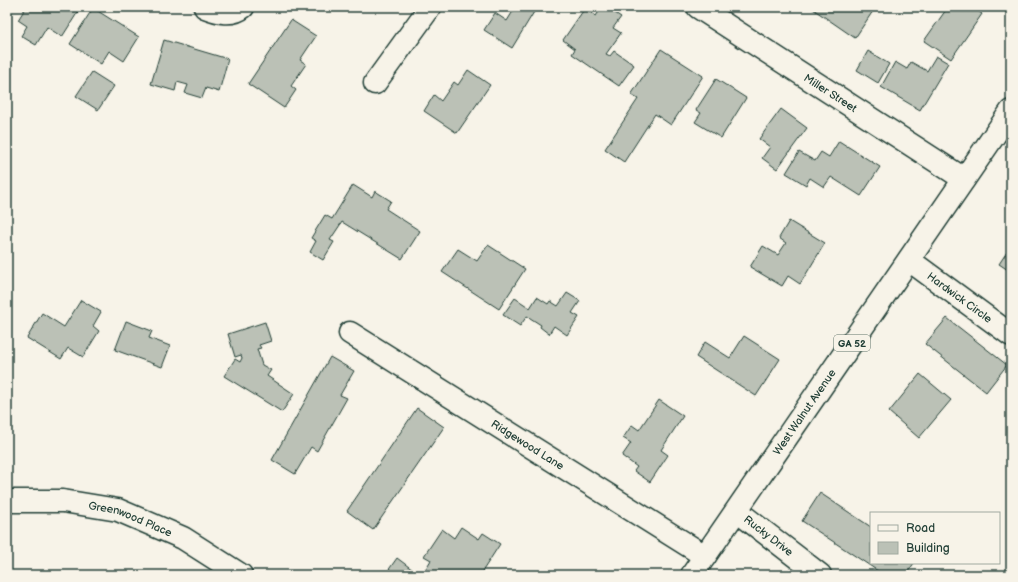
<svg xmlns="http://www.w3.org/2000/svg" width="1018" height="582" viewBox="0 0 1018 582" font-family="'Balsamiq Sans',sans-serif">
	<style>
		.building { fill: #bbc1b6; stroke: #1f3d34 }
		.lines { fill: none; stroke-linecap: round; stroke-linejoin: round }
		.minor-casing { stroke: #1f3d34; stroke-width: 25 }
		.major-casing { stroke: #1f3d34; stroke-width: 25 }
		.minor { stroke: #f7f3e8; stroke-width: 22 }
		.major { stroke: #f7f3e8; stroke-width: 22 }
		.labels { text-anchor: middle; stroke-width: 3; stroke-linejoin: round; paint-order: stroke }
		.shield { fill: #f7f3e8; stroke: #60746a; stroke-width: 1 }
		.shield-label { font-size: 10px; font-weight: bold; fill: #1f3d34 }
		.street-label { font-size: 11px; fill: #1f3d34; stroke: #f7f3e8 }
	</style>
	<rect width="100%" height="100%" fill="#f7f3e8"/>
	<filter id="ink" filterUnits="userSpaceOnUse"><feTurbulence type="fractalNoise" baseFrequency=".025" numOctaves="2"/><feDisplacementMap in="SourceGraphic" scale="8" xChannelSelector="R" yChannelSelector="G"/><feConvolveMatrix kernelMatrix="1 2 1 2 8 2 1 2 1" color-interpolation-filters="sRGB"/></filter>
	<g filter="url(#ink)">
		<!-- building -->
		<g class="building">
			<path d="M26 7H81L62 37 47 27 36 45 21 36 27 26 18 20Z"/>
			<path d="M514 7H537L512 48 484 30 495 13 507 21 515 8Z"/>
			<path d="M602 7H606L621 17 613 28 621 33 606 54 610 56 614 51 634 65 619 86 572 54 575 49 563 40 585 8 596 16Z"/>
			<path d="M810 7H873L875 8 855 38Z"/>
			<path d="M948 7H973L982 14 951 59 924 41Z"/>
			<path d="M93 8 139 37 124 61 109 51 101 64 70 44Z"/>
			<path d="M291 20 316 36 300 60 306 64 291 86 296 90 284 108 248 84Z"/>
			<path d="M164 40 228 59 219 92 206 88 202 98 185 93 188 85 177 82 175 91 151 84Z"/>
			<path d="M661 49 703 76 671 125 655 114 624 162 605 149 638 99 631 95Z"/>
			<path d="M868 51 889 64 878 83 857 70Z"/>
			<path d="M936 56 948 63 920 110 881 87 895 62 907 69 911 62 927 71Z"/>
			<path d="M468 70 490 85 457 133 424 111 434 95 441 101 454 82 458 85Z"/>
			<path d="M92 72 114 86 98 110 76 96Z"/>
			<path d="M716 79 746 98 721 138 695 122 701 113 696 110Z"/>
			<path d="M781 109 807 128 777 169 762 158 770 147 759 139Z"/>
			<path d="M839 141 880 167 861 196 831 177 824 187 810 178 806 185 786 173 799 152 815 161 821 152 829 157Z"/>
			<path d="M353 185 372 197 375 191 391 201 386 209 420 231 402 259 342 222 330 240 334 242 323 260 310 252 316 241 311 238 325 215 332 219Z"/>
			<path d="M789 221 825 243 800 284 788 276 782 286 750 267 763 246 778 255 786 243 779 238Z"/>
			<path d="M488 245 525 269 499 309 442 272 458 249 477 261Z"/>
			<path d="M1011 246V272L999 264Z"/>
			<path d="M567 293 580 301 572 313 579 317 567 335 554 326 549 334 540 327 541 325 527 316 520 326 503 315 515 298 530 308 537 297 548 304 550 301 558 306Z"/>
			<path d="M81 300 101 312 93 326 99 331 83 357 68 348 61 359 27 338 42 313 64 327Z"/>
			<path d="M947 318 1007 365 986 392 925 344Z"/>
			<path d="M126 321 152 331 149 338 170 346 162 367 115 350Z"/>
			<path d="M265 322 271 341 259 345 261 348 257 349 262 365 271 370 267 376 294 394 282 412 224 376 235 359 240 362 242 358 241 355 235 357 228 334Z"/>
			<path d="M744 336 780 359 756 396 696 357 705 342 730 358Z"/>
			<path d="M330 357 354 371 340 395 347 398 317 451 311 447 295 474 272 460Z"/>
			<path d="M920 374 951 400 919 438 889 412Z"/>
			<path d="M659 400 683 416 661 450 668 455 650 482 634 471 637 467 622 456 631 443 623 438 632 425 639 430Z"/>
			<path d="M417 408 444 427 373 530 347 511Z"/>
			<path d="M820 493 871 527V563H914L906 575H884L802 521Z"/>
			<path d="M461 527 479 539 483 533 500 544 480 575H422L431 560 424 556 442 529 454 538Z"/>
			<path d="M397 558 417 573 416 575H385Z"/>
		</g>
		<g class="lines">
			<!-- minor casing -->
			<g class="minor-casing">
				<g id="minor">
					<path d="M205 7C218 12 232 16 243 7"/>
					<path id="s1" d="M698 7 964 179"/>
					<path d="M375 83 430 7"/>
					<path id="s2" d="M909 260 1011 335"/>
					<path id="s3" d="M350 333 705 556"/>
					<path id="s4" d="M7 501H63L118 510 183 538 241 575"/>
					<path id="s5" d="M737 511 820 575"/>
				</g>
			</g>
			<!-- major casing -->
			<g class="major-casing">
				<g id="major">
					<path id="s6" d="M692 575 1011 111"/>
				</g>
			</g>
			<!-- minor -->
			<use href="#minor" class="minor"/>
			<!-- major -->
			<use href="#major" class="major"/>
		</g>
	</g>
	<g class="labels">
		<!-- shield labels -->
		<rect class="shield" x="834" y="335" width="36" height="16" rx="3"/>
		<g class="shield-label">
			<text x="852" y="347">GA 52</text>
		</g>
		<!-- street labels -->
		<g class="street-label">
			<text dy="4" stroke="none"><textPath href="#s1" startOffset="158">Miller Street</textPath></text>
			<text dy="4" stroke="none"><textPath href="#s2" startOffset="63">Hardwick Circle</textPath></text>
			<text dy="4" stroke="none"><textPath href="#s6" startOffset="198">West Walnut Avenue</textPath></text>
			<text dy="4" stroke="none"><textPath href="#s3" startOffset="210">Ridgewood Lane</textPath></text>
			<text dy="4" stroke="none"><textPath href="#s4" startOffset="126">Greenwood Place</textPath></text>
			<text dy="4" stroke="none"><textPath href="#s5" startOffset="40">Rucky Drive</textPath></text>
		</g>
	</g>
	<!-- margin -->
	<rect width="1018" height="582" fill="none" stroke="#f7f3e8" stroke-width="24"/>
	<rect x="12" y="12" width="994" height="558" fill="none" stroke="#1f3d34" stroke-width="1.5" filter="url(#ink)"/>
	<!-- legend -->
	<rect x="870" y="512" width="130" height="52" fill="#f7f3e8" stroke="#a1aaa0"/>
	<rect x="878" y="525" width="20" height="6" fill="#f7f3e8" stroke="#a1aaa0"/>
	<text x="906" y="532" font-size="12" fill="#1f3d34">Road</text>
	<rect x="878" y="542" width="20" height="12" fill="#bbc1b6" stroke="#a1aaa0"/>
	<text x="906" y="552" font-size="12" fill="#1f3d34">Building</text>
</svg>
